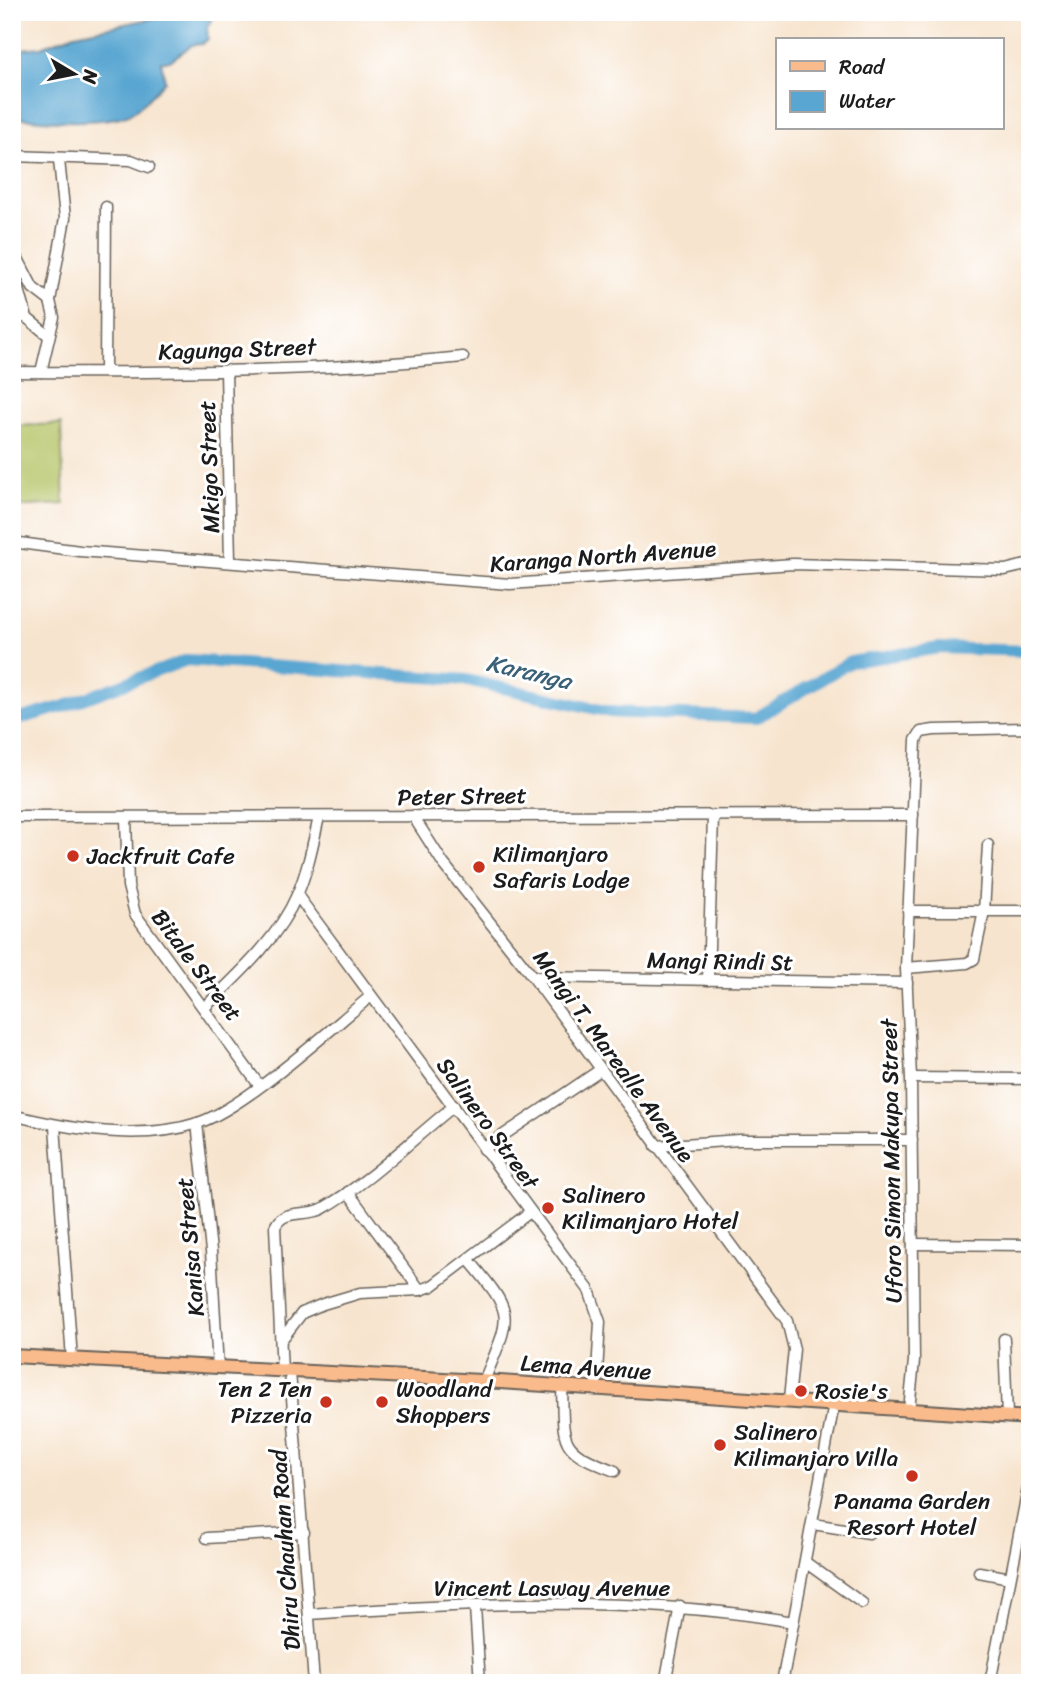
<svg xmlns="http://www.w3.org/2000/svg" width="1042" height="1695" viewBox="0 0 1042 1695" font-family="Sriracha,sans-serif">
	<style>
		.green { fill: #b5c567; stroke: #687042; stroke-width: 2 }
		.water { fill: #58a6d1; stroke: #3a6176; stroke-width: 2 }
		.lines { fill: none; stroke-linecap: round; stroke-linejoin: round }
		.river { stroke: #58a6d1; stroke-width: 12 }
		.minor-casing { stroke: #69625a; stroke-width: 13 }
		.major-casing { stroke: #69625a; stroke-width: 16 }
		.minor { stroke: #fff; stroke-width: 10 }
		.major { stroke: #fabb8c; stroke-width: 12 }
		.poi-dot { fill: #c8321e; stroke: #fff; stroke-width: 2.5 }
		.labels { text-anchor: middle; stroke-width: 6; stroke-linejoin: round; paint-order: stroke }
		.street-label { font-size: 23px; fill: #1c1c1c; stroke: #fff }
		.poi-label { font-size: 23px; fill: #1c1c1c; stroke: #fff; text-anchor: start }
		.water-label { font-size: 24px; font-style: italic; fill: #3a6176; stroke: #fff }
	</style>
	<rect width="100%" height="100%" fill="#fff"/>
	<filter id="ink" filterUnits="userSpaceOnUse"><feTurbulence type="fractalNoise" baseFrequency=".0143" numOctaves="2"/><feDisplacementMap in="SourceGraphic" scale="14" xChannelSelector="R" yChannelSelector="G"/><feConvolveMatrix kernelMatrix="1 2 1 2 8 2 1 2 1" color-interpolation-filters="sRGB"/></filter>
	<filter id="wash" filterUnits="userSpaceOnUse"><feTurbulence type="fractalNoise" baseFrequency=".00686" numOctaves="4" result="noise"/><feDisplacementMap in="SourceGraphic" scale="28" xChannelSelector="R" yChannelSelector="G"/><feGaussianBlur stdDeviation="1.57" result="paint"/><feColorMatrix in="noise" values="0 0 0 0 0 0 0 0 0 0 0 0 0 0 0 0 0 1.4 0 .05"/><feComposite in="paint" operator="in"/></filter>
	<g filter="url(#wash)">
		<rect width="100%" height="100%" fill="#f7e4ce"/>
		<!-- green -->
		<path class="green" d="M61 424 64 504 12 507V426Z"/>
		<!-- water -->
		<path class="water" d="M184 12H215L207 28 208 39 202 44 192 45 170 61H161L165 81C155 91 145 104 133 112 110 126 41 121 12 117V50L41 47 75 34Z"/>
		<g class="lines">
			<!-- river -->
			<path class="river" d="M12 721 65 706 187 660 467 680 610 712 756 718 850 662 939 648 1030 651"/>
		</g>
	</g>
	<g filter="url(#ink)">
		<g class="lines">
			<!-- minor casing -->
			<g class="minor-casing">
				<g id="minor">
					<path d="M12 156 131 160 149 167"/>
					<path d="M12 247 33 288 50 301"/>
					<path d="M12 285 19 289 27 318 49 336"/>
					<path d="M12 314 27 318"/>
					<path d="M226 370 230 562"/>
					<path d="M12 372C162 373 314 372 463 357"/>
					<path d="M41 372 54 317 50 301 65 218 59 160"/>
					<path d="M105 372 106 207"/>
					<path d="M12 542 80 551 510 584 793 564 1005 570 1030 564"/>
					<path d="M1028 811 1030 807"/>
					<path d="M413 816 443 863 533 977 787 1321 794 1349 789 1400"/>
					<path d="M12 817 913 815"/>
					<path d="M126 817 128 886 135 914 259 1085"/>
					<path d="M297 895 589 1290 600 1322 596 1390"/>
					<path d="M908 911H1030"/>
					<path d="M906 968 967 963 974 959 984 911 988 845"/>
					<path d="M533 977 907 983"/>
					<path d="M708 980 713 817"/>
					<path d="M205 1007C239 974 278 939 297 895 308 870 313 843 319 817"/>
					<path d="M911 1078 1030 1079"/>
					<path d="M12 1115C70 1129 139 1142 198 1123 246 1107 329 1030 371 996"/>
					<path d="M197 1123 211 1251 218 1368"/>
					<path d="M55 1126 72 1359"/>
					<path d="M656 1146 739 1140H912"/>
					<path d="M483 1149 600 1070"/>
					<path d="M348 1192 420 1290"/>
					<path d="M913 1244 1030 1245"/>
					<path d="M469 1260C517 1317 511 1314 484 1381"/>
					<path d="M282 1339 302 1313 323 1304 360 1293 420 1290 432 1286 530 1212"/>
					<path d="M1004 1339 1007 1416"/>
					<path d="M282 1372 275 1227C283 1208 306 1217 322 1209 370 1182 411 1140 454 1106"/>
					<path d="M290 1372 314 1683"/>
					<path d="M562 1386C564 1444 557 1449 615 1471"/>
					<path d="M909 1410 914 1361 911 1078 906 968 916 740 921 732 934 730 1030 728"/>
					<path d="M813 1524 869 1533"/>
					<path d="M207 1538 304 1532"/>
					<path d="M805 1562 862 1603"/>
					<path d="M979 1572 1010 1578"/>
					<path d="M475 1607 480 1683"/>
					<path d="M309 1614C469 1604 635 1594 793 1622"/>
					<path d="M665 1683 680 1606"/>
					<path d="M782 1683 834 1404"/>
					<path d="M990 1683 1030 1478"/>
				</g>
			</g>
			<!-- major casing -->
			<g class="major-casing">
				<path id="major" d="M12 1356 500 1382 1030 1418"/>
			</g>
			<!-- minor -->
			<use href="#minor" class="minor"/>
			<!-- major -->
			<use href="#major" class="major"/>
		</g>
	</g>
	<!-- markers -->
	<g class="poi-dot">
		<circle cx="73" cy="856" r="7"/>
		<circle cx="479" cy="867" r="7"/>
		<circle cx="548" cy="1208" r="7"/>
		<circle cx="801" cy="1391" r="7"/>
		<circle cx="326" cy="1402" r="7"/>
		<circle cx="382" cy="1402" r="7"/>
		<circle cx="720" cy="1445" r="7"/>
		<circle cx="912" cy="1476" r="7"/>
	</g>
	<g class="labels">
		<!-- street labels -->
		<g class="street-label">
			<text transform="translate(237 349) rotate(-2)" y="8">Kagunga Street</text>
			<text transform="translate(209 467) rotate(-92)" y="8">Mkigo Street</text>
			<text transform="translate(603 556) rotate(-4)" y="8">Karanga North Avenue</text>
			<text transform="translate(462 796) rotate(-1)" y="8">Peter Street</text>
			<text transform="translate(720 961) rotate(1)" y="8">Mangi Rindi St</text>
			<text transform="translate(197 965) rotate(53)" y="8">Bitale Street</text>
			<text transform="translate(614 1056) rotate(54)" y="8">Mangi T. Marealle Avenue</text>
			<text transform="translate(488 1123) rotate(54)" y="8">Salinero Street</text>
			<text transform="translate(891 1161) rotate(-91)" y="8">Uforo Simon Makupa Street</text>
			<text transform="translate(190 1247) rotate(-95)" y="8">Kanisa Street</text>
			<text transform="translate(586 1367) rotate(4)" y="8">Lema Avenue</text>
			<text transform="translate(285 1550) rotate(-94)" y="8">Dhiru Chauhan Road</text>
			<text x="552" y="1596">Vincent Lasway Avenue</text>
		</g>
		<!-- poi labels -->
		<g class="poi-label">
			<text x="493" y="862">Kilimanjaro<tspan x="493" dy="26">Safaris Lodge</tspan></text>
			<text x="87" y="864">Jackfruit Cafe</text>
			<text x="562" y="1203">Salinero<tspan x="562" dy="26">Kilimanjaro Hotel</tspan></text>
			<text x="312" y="1397" text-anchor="end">Ten 2 Ten<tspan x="312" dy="26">Pizzeria</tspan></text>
			<text x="396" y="1397">Woodland<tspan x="396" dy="26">Shoppers</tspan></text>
			<text x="815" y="1399">Rosie's</text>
			<text x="734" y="1440">Salinero<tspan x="734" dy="26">Kilimanjaro Villa</tspan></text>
			<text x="912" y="1509" text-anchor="middle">Panama Garden<tspan x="912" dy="26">Resort Hotel</tspan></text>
		</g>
		<!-- water labels -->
		<g class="water-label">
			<text transform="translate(529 672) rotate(13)" y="8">Karanga</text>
		</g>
	</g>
	<!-- margin -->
	<rect width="1042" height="1695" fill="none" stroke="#fff" stroke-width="42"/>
	<!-- legend -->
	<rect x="776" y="38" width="228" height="91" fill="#ffffff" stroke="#a4a4a4" stroke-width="2"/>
	<rect x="790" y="61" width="35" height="10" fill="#fabb8c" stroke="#a4a4a4" stroke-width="2"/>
	<text x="839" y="74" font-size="21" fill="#1c1c1c">Road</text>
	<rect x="790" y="91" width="35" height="21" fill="#58a6d1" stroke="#a4a4a4" stroke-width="2"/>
	<text x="839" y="108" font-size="21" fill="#1c1c1c">Water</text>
	<!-- north arrow -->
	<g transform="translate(74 74) rotate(100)" stroke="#ffffff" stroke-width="5" paint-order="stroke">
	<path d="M0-5L12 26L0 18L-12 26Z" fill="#1c1c1c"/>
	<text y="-10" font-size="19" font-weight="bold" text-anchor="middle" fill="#1c1c1c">N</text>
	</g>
</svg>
